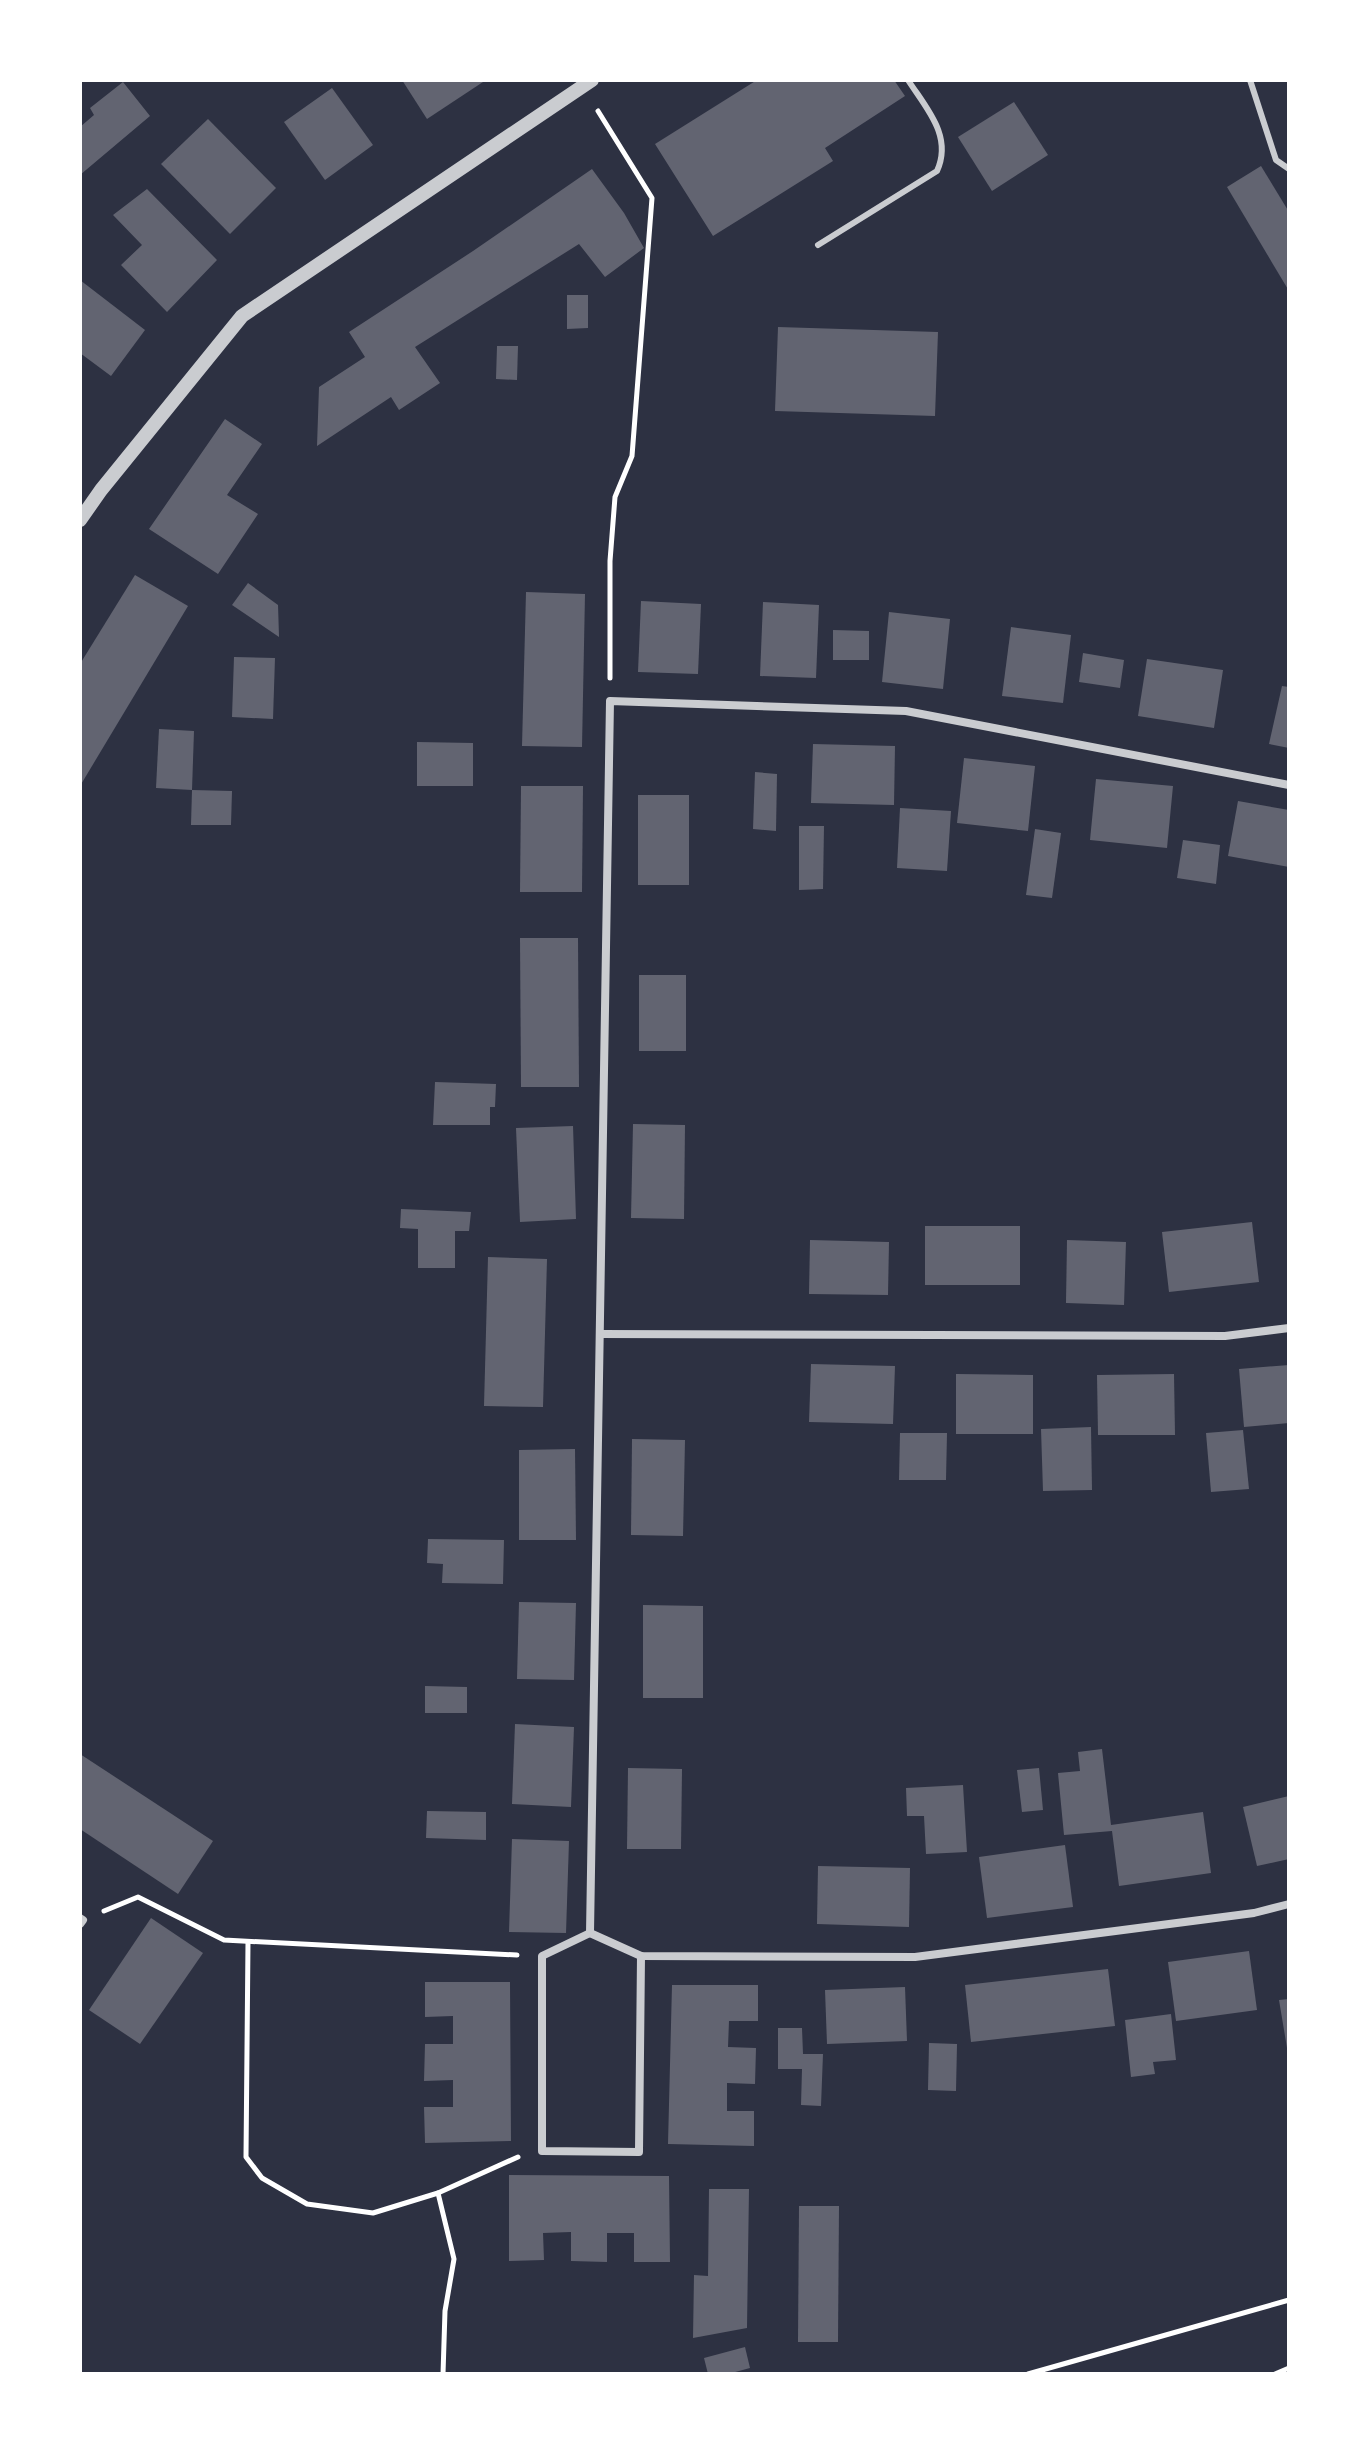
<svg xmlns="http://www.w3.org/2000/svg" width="1369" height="2454" viewBox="0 0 1369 2454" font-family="Montserrat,sans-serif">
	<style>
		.building { fill: #626471 }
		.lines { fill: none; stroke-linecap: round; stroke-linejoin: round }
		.path { stroke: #fff; stroke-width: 5 }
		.service { stroke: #caccd0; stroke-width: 6 }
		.minor { stroke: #caccd0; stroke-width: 8 }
		.tertiary { stroke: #caccd0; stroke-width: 14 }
	</style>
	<rect width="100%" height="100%" fill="#2d3142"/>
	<!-- building -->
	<g class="building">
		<path d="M402 80H486L427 119Z"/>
		<path d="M757 80H894L905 96 825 148 833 161 713 236 655 144Z"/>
		<path d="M123 82 150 116 80 175V127L94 115 90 108Z"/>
		<path d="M332 88 373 145 325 180 284 122Z"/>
		<path d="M1014 102 1048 155 992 191 958 137Z"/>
		<path d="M208 119 276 188 230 234 161 164Z"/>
		<path d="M1261 166 1289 212V291L1227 187Z"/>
		<path d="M592 169 624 213 644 248 605 277 579 244 415 347 440 383 399 410 391 397 317 446 319 387 365 357 349 332 473 251Z"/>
		<path d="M147 189 217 260 167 312 121 265 142 245 113 215Z"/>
		<path d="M80 280 145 330 111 376 80 353Z"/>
		<path d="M567 295H588V328L567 329Z"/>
		<path d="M778 327 938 332 935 416 775 411Z"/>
		<path d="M497 346H518L517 380 496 379Z"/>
		<path d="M225 419 262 444 227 495 258 514 218 574 149 529Z"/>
		<path d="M135 575 188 606 80 786V664Z"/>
		<path d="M248 583 278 605 279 637 232 605Z"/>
		<path d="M526 592 585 594 582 747 522 746Z"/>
		<path d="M641 601 701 604 698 674 638 672Z"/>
		<path d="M763 602 819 605 816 678 760 676Z"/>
		<path d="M889 612 950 619 943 689 882 682Z"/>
		<path d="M1011 627 1071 635 1063 703 1002 696Z"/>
		<path d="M833 630 869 631V660H833Z"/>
		<path d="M1083 653 1124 660 1120 688 1079 682Z"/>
		<path d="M234 657 275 658 273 719 232 717Z"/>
		<path d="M1147 659 1223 670 1214 728 1138 716Z"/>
		<path d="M1282 686 1289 687V748L1269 744Z"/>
		<path d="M159 729 194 731 192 790 156 788Z"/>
		<path d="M417 742 473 743V786H417Z"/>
		<path d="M813 744 895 746 894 805 811 803Z"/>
		<path d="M964 758 1035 766 1028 831 957 823Z"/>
		<path d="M755 772 777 774 776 831 753 829Z"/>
		<path d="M1096 779 1173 786 1167 848 1090 840Z"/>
		<path d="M521 786H583L582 892H520Z"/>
		<path d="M192 790 232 791 231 825H191Z"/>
		<rect x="638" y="795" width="51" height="90"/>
		<path d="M1238 801 1289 810V867L1228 856Z"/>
		<path d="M900 808 951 811 947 871 897 868Z"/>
		<path d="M799 826H824L823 889 799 890Z"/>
		<path d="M1035 829 1061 833 1052 898 1026 895Z"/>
		<path d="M1183 840 1220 845 1216 884 1177 878Z"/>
		<path d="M520 938H578L579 1087H521Z"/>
		<rect x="639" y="975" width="47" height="76"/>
		<path d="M435 1082 496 1084 495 1107H490V1125H433Z"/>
		<path d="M633 1124 685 1125 684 1219 631 1218Z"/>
		<path d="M573 1126 576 1219 520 1222 516 1128Z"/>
		<path d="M401 1209 471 1212 469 1231H455V1268H418V1229L400 1228Z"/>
		<path d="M1252 1222 1259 1282 1169 1292 1162 1232Z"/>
		<rect x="925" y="1226" width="95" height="59"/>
		<path d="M810 1240 889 1242 888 1295 809 1294Z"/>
		<path d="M1067 1240 1126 1242 1124 1305 1066 1303Z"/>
		<path d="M488 1257 547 1259 543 1407 484 1406Z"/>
		<path d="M811 1364 895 1366 893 1424 809 1422Z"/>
		<path d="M1289 1365V1423L1244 1427 1239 1369Z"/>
		<path d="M956 1374 1033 1375V1434H956Z"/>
		<path d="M1174 1374 1175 1435H1098L1097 1375Z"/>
		<path d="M1091 1427 1092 1490 1043 1491 1041 1429Z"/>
		<path d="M1243 1430 1249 1489 1211 1492 1206 1433Z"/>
		<path d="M900 1433H947L946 1480H899Z"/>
		<path d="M632 1439 685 1440 683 1536 631 1535Z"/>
		<path d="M575 1449 576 1540H519V1450Z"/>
		<path d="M428 1539 504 1540 503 1584 442 1583 443 1564 427 1563Z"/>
		<path d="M519 1602 576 1603 574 1680 517 1679Z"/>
		<path d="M643 1605 703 1606V1698H643Z"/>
		<path d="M425 1686 467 1687V1713H425Z"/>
		<path d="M515 1724 574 1727 571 1807 512 1804Z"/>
		<path d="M1102 1749 1111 1825 1203 1812 1211 1873 1119 1886 1112 1831 1064 1835 1058 1773 1080 1771 1078 1752Z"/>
		<path d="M80 1754 213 1841 178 1894 80 1829Z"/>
		<path d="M628 1768 682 1769 681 1849H627Z"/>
		<path d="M1039 1768 1043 1810 1022 1812 1017 1770Z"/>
		<path d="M963 1785 967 1852 926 1854 924 1816H907L906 1788Z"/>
		<path d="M1289 1796V1859L1257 1866 1243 1807Z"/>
		<path d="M427 1811 486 1812V1840L426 1838Z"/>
		<path d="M512 1839 569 1841 566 1933 509 1932Z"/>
		<path d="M1065 1845 1073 1907 987 1918 979 1857Z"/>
		<path d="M818 1866 910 1868 909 1927 817 1924Z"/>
		<path d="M151 1918 203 1953 140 2044 89 2010Z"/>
		<path d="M1249 1951 1257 2010 1176 2021 1168 1962Z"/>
		<path d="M1108 1969 1115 2026 971 2042 965 1985Z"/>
		<path d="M425 1982H510L511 2141 425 2143 424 2107H453V2080L424 2081 425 2044H453V2016L425 2017Z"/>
		<path d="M672 1985H758V2021H729L728 2047 756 2048 755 2084 727 2083V2111H754V2146L668 2144Z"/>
		<path d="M905 1987 907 2041 827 2044 825 1990Z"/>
		<path d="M1289 1999V2047L1287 2048 1279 2000Z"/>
		<path d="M1171 2014 1176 2060 1153 2062 1155 2074 1131 2077 1125 2020Z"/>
		<path d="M778 2028H802L803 2054H823L821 2106 801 2105 802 2069H778Z"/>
		<path d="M929 2043 957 2044 956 2091 928 2090Z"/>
		<path d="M509 2175 669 2176 670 2262H634V2233H607V2262L571 2261V2232L543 2233 544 2260 509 2261Z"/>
		<path d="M709 2189H749L747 2328 693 2338 694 2275 708 2276Z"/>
		<path d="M799 2206H839L838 2342H798Z"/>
		<path d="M745 2347 750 2368 728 2374H708L704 2358Z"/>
	</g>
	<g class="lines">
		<!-- path -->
		<g class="path">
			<path d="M598 111 652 198 632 456 615 497 610 561V678"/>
			<path d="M104 1911 138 1897 224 1940 517 1955"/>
			<path d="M248 1942 246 2157 262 2178 307 2204 373 2213 438 2193"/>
			<path d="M443 2374 445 2311 454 2259 438 2193 518 2157"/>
			<path d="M1028 2374 1289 2300"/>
			<path d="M1275 2374 1289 2368"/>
		</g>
		<!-- service -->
		<g class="service">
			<path d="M1250 80 1276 160 1289 169"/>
			<path d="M818 245 937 171C953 136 926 108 908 80"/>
		</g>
		<!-- minor -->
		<g class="minor">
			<path d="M1289 785 906 711 610 701 590 1933 641 1956 915 1957 1254 1913 1289 1904"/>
			<path d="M600 1334 1225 1336 1289 1328"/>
			<path d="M80 1918 83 1920 80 1924"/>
			<path d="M590 1933 542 1956V2151L639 2152 641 1956"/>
		</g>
		<!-- tertiary -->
		<path class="tertiary" d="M80 520 101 490 242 316 592 80"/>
	</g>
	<!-- border -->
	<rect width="1369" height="2454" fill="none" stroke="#ffffff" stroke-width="164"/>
</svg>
